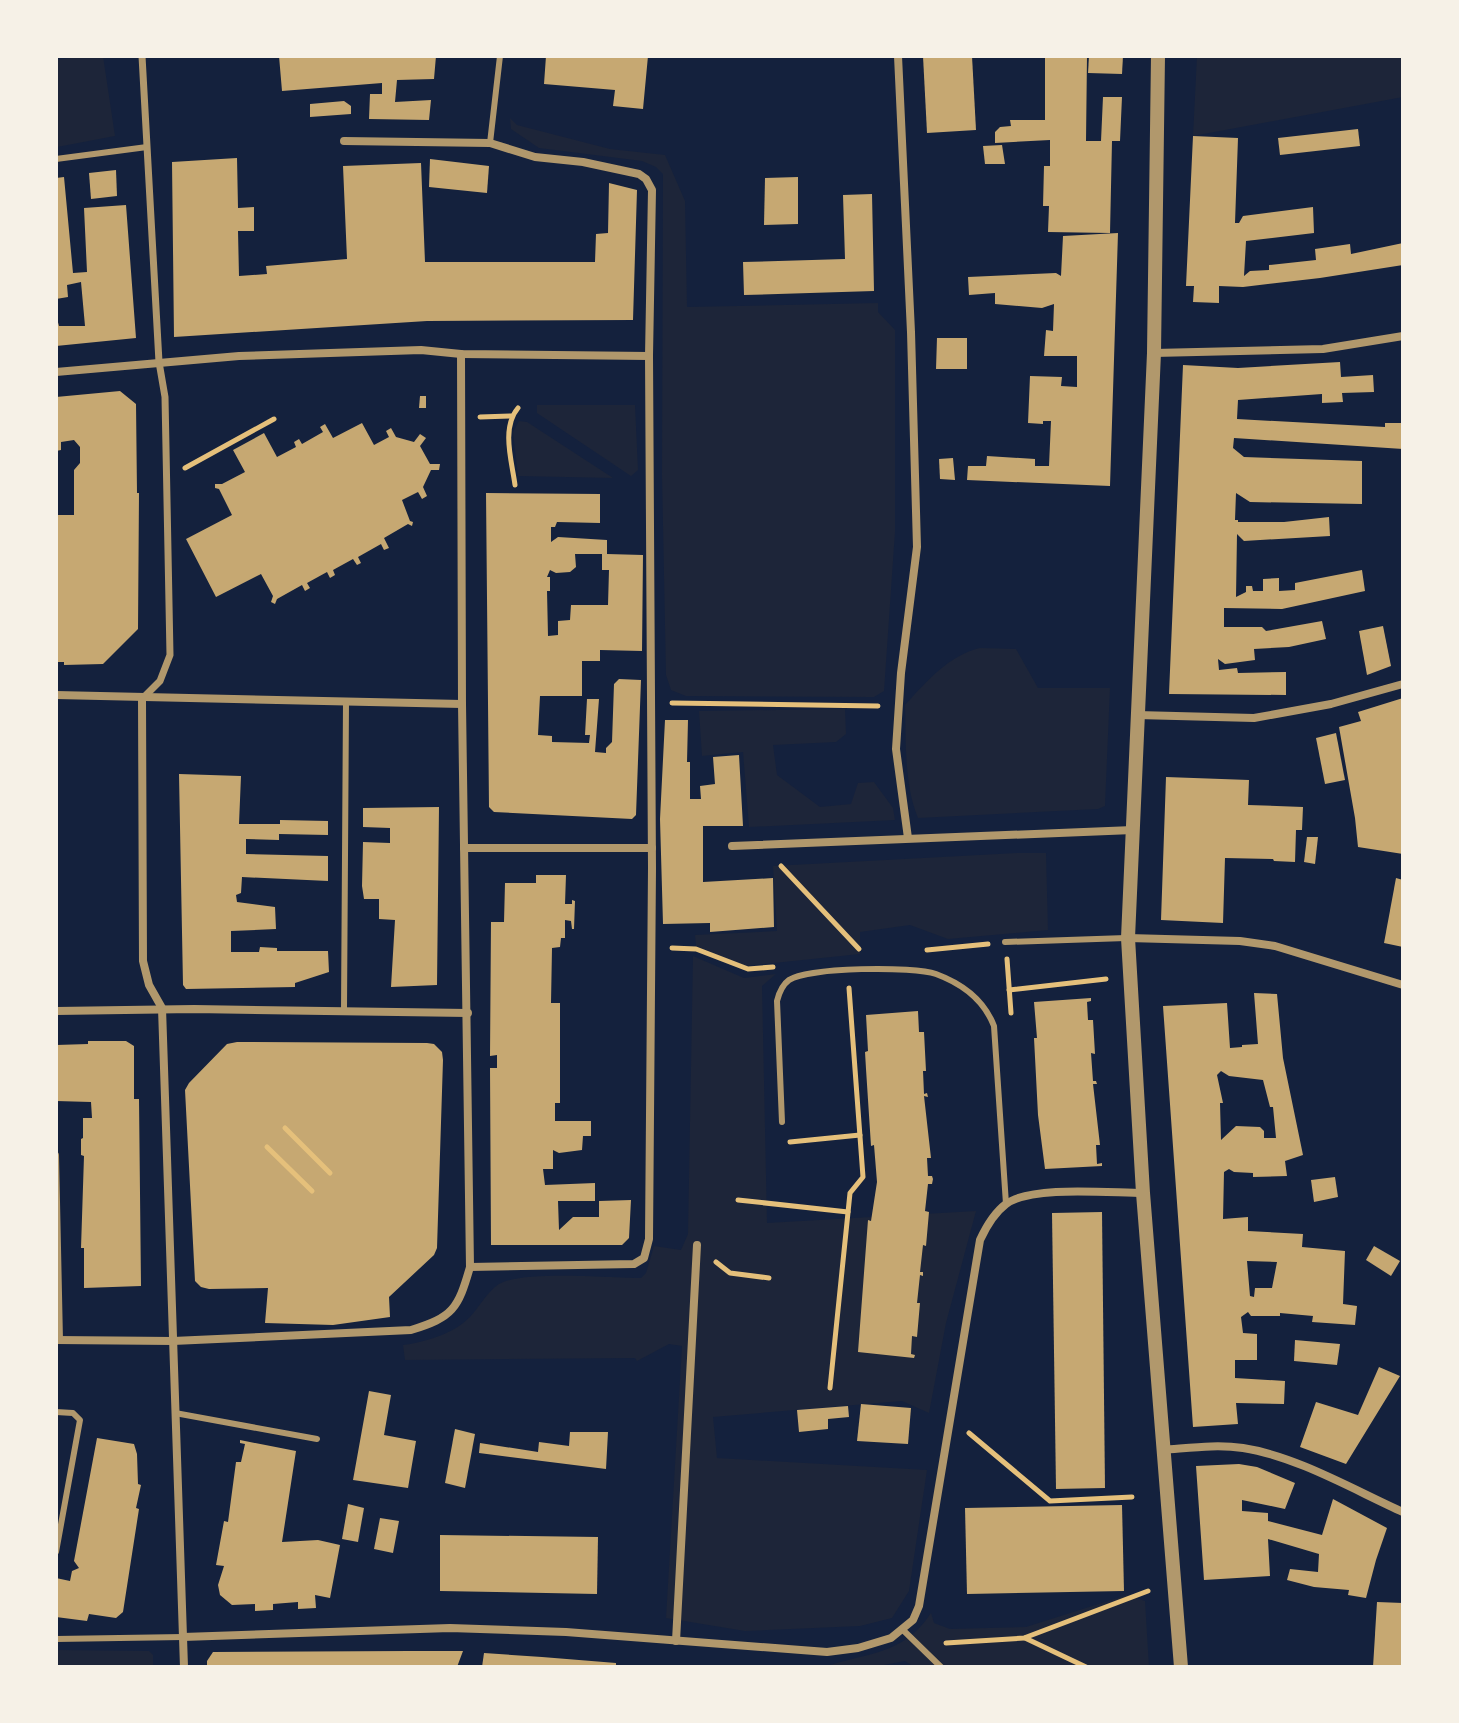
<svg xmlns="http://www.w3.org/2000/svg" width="1459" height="1723" viewBox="0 0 1459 1723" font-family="Mulish,sans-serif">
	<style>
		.green { fill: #1d2539 }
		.building { fill: #c6a872; fill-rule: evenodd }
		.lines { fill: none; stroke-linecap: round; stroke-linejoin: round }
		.path { stroke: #e5c07b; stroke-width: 5 }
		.service { stroke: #b1986c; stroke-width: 6 }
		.pedestrian { stroke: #b1986c; stroke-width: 7 }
		.minor { stroke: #b1986c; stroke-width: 8 }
		.tertiary { stroke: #b1986c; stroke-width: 14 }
	</style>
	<rect width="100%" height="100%" fill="#14213d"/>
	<!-- green -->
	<g class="green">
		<path d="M86 56H103L115 136 57 147 56 60Z"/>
		<path d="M1197 56H1403V97L1193 136Z"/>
		<path d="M510 118 517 125 610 149 665 155 685 201 687 307 878 303V312L895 330V532L884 691 874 697 686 696 671 690 666 675 662 475 663 174 656 167 642 161 539 148 511 129Z"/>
		<path d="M537 405H635L638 470 631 476 537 413Z"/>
		<path d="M519 421 527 422 613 478 518 476 513 432Z"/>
		<path d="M980 648 1016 649 1038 688H1110L1105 806 1098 809 918 818C904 784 906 742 905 705 926 682 949 655 980 648Z"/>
		<path d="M845 709 846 734 836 742 773 745 777 775 820 807 851 804 858 783 874 782 893 808 895 820 749 827 743 752 702 756 699 711Z"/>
		<path d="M1017 853H1046L1048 930 948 939 910 925 860 932V954L746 966 696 946 695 935 777 931 773 866Z"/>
		<path d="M693 956 744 978 776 974 762 986 767 1223 976 1211 946 1323 929 1413 902 1401 713 1417 717 1458 927 1470 909 1591 892 1618 860 1626 745 1631 666 1618 682 1346 669 1344 637 1361 635 1358 405 1360 403 1345C426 1342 453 1334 470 1317 480 1306 487 1292 499 1284 523 1270 610 1278 641 1278L646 1273 654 1246 681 1250 688 1234Z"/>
		<path d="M1127 1595 1145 1601 1149 1667H914L905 1661 873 1667H824C867 1652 903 1656 931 1613L934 1623 950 1629 1026 1627Z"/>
		<path d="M56 1650 149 1651 153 1655V1667H56Z"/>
	</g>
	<!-- building -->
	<g class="building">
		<path d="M279 56H436L434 79 397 80 395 102 431 100 429 120 369 119 370 94H382V83L282 91Z"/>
		<path d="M546 56H648L643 109 613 106 615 90 544 84Z"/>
		<path d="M923 56H972L976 130 927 133Z"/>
		<path d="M1045 56H1087L1086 141H1101L1103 97H1122L1120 141H1112L1110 233 1048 232 1049 206H1043L1044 166H1050V140L995 143V132L1000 127 1011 126 1010 120H1045Z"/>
		<path d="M1089 56H1123L1122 74 1088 73Z"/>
		<path d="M344 101 351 106V114L310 117V104Z"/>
		<path d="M1358 129 1360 146 1280 155 1278 138Z"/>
		<path d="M1193 136 1238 138 1235 223H1239L1243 216 1313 207 1314 233 1246 241 1244 276 1250 271 1269 270V265L1316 260 1315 249 1350 244 1351 254 1403 243V265L1320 278 1243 287 1219 286V303L1193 302 1194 286H1186Z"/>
		<path d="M1002 145 1005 164H985L983 146Z"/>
		<path d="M237 158 238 208 254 207V231H238L239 276 267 274 266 266 347 259 343 166 421 163 425 262H595L596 234 608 233 609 183 637 190 633 320 427 321 174 337 172 162Z"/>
		<path d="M430 159 489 166 487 193 429 187Z"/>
		<path d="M116 170 117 196 91 199 89 173Z"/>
		<path d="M64 177 73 273 87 272 84 208 126 205 136 338 56 346V315L59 326H85L81 282 67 285 68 297 56 299V178Z"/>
		<path d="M798 177V224L764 225 765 178Z"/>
		<path d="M872 194 874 291 744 295 743 262 845 259 843 195Z"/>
		<path d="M1118 233 1110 486 967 480 968 466H986L987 456 1035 459V466H1049L1051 421H1043V424L1028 423 1030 376 1062 377 1061 386 1077 387V356H1044L1046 330 1053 331 1054 304 1042 308 995 304V293L969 295 968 277 1056 273 1061 276 1063 236Z"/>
		<path d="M937 338H967V369H936Z"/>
		<path d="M1340 362 1341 377 1373 375 1374 392 1342 393 1343 402 1322 403V394L1238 400 1237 419 1385 427V423H1403V449L1234 438 1233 448 1244 457 1362 461V504L1250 502 1236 493 1235 520H1238V522H1284L1329 517 1330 536 1244 541 1237 534 1236 597 1246 592V586H1252L1253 591H1263V579L1279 578V591L1295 590V583L1362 570 1365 591 1282 609 1224 608V627H1262L1266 631 1322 621 1326 639 1289 647 1254 649 1255 660 1225 664 1218 659 1219 670 1237 668 1238 673 1286 672V695L1169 694 1183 365 1238 368Z"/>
		<path d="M120 391 136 404 137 493H139L138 629 103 664 64 665V662H56V515H74V470L80 463V447L74 440 61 442V450L56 451V397Z"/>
		<path d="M420 396H426V408H419Z"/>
		<path d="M362 423 374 445 389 437 386 431 391 428 396 437 414 442 420 434 426 438 420 446 430 464H440L439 470H431L423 487 427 496 422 499 418 492 402 500 410 521 413 522 412 526 408 524 384 538 389 548 384 550 381 544 358 557 361 563 357 565 353 559 333 570 335 575 330 578 327 572 307 583 310 588 305 591 302 585 277 599 275 604 271 602 273 596 261 574 216 597 186 539 232 515 219 489 215 488V484H222L245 472 233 450 264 433 277 457 296 447 294 442 299 439 302 444 323 432 320 427 325 424 333 438Z"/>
		<path d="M953 458 955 480 940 479 939 459Z"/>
		<path d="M486 493 600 494V523L557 522 555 527H551V542L558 537 607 540V554L643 555 642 651 600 650V661H582V696H540L539 715 538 735 552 736V742L589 743 590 735H585L587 699H599L595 752 606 753V748L612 742 614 684 619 679 641 680 636 815 632 819 494 812 489 807ZM575 554H602V570H609L608 605H571L570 620 558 621V635L548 636 547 591H550V577H547L550 570 556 573 570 572 576 567Z"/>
		<path d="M1383 626 1391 666 1367 675 1359 631Z"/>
		<path d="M1403 698 1402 826 1403 854 1358 847 1355 818 1339 727 1361 721 1358 712Z"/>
		<path d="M665 720H688L687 762H690V799H701L700 786 715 784 713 757 739 755 743 826H703V882L773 878 774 927 710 932V923L663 924 660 819Z"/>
		<path d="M1336 733 1345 780 1325 784 1316 738Z"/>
		<path d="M179 774 241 776 239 824H280V820L328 821V835L279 834V840L246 839V854L328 856V881L242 877 241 893 236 895 237 902 275 907 276 929 231 931V952H259L260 947 277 948V951H328L329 972 295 983V987L186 989 183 985Z"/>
		<path d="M1166 777 1249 780 1248 805 1303 807 1302 830H1296L1295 862 1274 861 1273 859 1225 858 1223 923 1161 920Z"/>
		<path d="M439 807 437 985 391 987 395 920 379 919V899H364L362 886 363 842 390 843V828L363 827V808Z"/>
		<path d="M1307 837H1318L1315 864 1304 862Z"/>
		<path d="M536 875H566L565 904H572V900L575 901 574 929H572L571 921 565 920V938H561L560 947 552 948 551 1003H560V1103H555V1121H591V1136H583L582 1150 559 1153 553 1150V1169H543L545 1185 595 1183V1201H558L559 1230 573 1217H599V1201L631 1200 629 1238 622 1245H491L490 1068H497V1055L490 1056 491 922H504L505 883H536Z"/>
		<path d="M1396 878 1403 880V947L1384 943Z"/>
		<path d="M1254 993 1277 994 1283 1058 1303 1155 1285 1161 1287 1176 1253 1177V1173L1234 1172 1229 1169 1224 1172 1223 1219 1248 1217V1231L1303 1234 1302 1247 1345 1251 1343 1304 1357 1306 1355 1325 1312 1322 1313 1316 1280 1313V1316H1251L1248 1312 1241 1317 1243 1333 1257 1334V1360H1235V1378L1285 1381 1284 1404 1236 1403 1238 1424 1193 1427 1163 1006 1227 1003 1230 1048 1242 1047V1045L1258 1044ZM1221 1071 1229 1076 1263 1080 1270 1107H1273L1276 1138H1264V1131L1260 1127 1236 1126 1221 1140 1220 1103H1223L1217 1075ZM1247 1261 1277 1262 1272 1288H1255L1254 1297 1250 1296Z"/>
		<path d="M1091 998V1001L1087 1002 1088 1020H1093L1095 1054 1091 1053 1093 1081H1096L1097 1084H1093L1100 1145H1096L1097 1164 1102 1163V1166L1045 1169 1038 1115 1034 1038H1037L1034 1002Z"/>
		<path d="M918 1011 919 1032H924L926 1071H923L924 1094 927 1093 928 1097 924 1096 931 1158H927L928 1176H932L933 1179 932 1184H928L925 1211 929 1212 926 1246 923 1245 920 1272H923V1276L920 1275 917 1303H920L917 1337 912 1336 911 1354 915 1355 914 1358 858 1352 868 1220 871 1221 877 1182 874 1145 871 1146 866 1069 865 1052 868 1051 866 1015Z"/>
		<path d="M88 1041H126L134 1046V1099H139L141 1286 84 1288V1248H81L84 1156 81 1155V1139L83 1138V1118H92L91 1102 56 1101V1045L88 1044Z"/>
		<path d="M237 1042 427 1043 434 1044 442 1052 443 1060 437 1248 434 1255 389 1297 390 1317 333 1325 265 1323 268 1288 209 1289 201 1287 195 1281 185 1090 189 1083 227 1044Z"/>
		<path d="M1335 1177 1338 1197 1314 1202 1311 1180Z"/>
		<path d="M1102 1212 1105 1488 1056 1489 1052 1213Z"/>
		<path d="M1374 1246 1400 1261 1391 1276 1366 1260Z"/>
		<path d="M1295 1340 1340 1344 1337 1365 1294 1361Z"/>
		<path d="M1379 1367 1400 1376 1346 1464 1300 1447 1316 1402 1358 1415Z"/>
		<path d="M369 1391 391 1395 384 1435 416 1441 408 1488 353 1480Z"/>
		<path d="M861 1404 911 1408 908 1444 857 1441Z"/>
		<path d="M848 1406 849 1417 828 1419V1429L799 1432 797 1410Z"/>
		<path d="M455 1429 475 1434 465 1488 445 1483Z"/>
		<path d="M570 1432H608L606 1469 479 1453 480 1443 538 1452 539 1442 569 1446Z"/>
		<path d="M97 1438 134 1444 137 1454 138 1484 141 1485 136 1508 139 1509 123 1612 116 1618 89 1614 87 1621 56 1617V1578L70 1581 72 1571 79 1568 74 1561Z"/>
		<path d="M240 1440 296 1451 282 1542 318 1540 340 1545 330 1598 315 1595 316 1608 298 1609V1602L273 1604V1610L255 1611V1604L232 1605 220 1595 218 1585 224 1566 216 1565 224 1521 228 1522 236 1462H241L245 1444 240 1443Z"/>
		<path d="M1239 1464 1257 1467 1295 1483 1285 1509 1242 1500V1511L1268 1513V1521L1322 1535 1333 1499 1387 1528 1376 1560 1366 1598 1348 1595 1349 1590 1314 1587 1287 1580 1290 1569 1318 1572 1319 1554 1268 1539 1270 1576 1204 1580 1196 1466Z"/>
		<path d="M348 1504 364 1508 358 1542 342 1539Z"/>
		<path d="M1122 1505 1124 1591 967 1594 965 1508Z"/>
		<path d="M380 1518 399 1521 393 1553 374 1549Z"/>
		<path d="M440 1535 598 1537 597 1594 440 1591Z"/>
		<path d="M1377 1602 1403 1603V1667H1373Z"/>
		<path d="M410 1651H463L457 1667H207V1661L213 1652Z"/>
		<path d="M484 1653 542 1657 616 1663V1667H482Z"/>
	</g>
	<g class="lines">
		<!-- path -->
		<g class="path">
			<path d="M480 417 511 416"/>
			<path d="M185 468 274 419"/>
			<path d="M515 485C512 462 501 428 518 408"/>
			<path d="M672 703 878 706"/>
			<path d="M781 866 859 949"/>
			<path d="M672 948 696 949 748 969 773 967"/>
			<path d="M927 950 988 944"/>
			<path d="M1007 959 1011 1013"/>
			<path d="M1009 990 1106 979"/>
			<path d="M285 1128 330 1173"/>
			<path d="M790 1142 860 1135"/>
			<path d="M267 1147 312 1191"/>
			<path d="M738 1200 848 1212"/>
			<path d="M716 1262 730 1273 769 1278"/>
			<path d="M830 1388 850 1193 863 1177 849 988"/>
			<path d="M969 1433 1050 1501 1132 1497"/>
			<path d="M1025 1638 1086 1667"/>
			<path d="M946 1643 1024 1638 1148 1591"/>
		</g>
		<!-- service -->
		<g class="service">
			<path d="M490 143 500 56"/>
			<path d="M56 159 147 147"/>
			<path d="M1005 942 1126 938"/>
			<path d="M344 1010 346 702"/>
			<path d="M782 1122 777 1001C779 993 782 985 789 980 808 967 914 966 936 974 963 984 984 1000 994 1026L1006 1204"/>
			<path d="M56 1155 60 1340"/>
			<path d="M56 1412 73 1413 80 1420 56 1552"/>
			<path d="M175 1413 317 1439"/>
			<path d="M903 1630 941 1667"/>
			<path d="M56 1639 183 1637"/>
		</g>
		<!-- pedestrian -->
		<path class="pedestrian" d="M142 699 160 681 170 655 165 397 159 362 142 56"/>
		<!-- minor -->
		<g class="minor">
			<path d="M898 56 911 332 917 547 901 673 896 749 908 838"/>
			<path d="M344 141 490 143 535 157 583 162 639 174 646 179 652 190 649 356 652 868 649 1239 644 1258 634 1264 470 1267"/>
			<path d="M1154 353 1323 349 1403 336"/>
			<path d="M56 372 239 356 421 350 461 354 649 356"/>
			<path d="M56 695 462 704"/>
			<path d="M142 699 143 961 149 985 162 1008 184 1667"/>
			<path d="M1137 715 1254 718 1331 704 1403 684"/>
			<path d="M732 846 1133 830"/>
			<path d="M464 848H652"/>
			<path d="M1128 938 1240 941 1275 946 1403 985"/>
			<path d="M56 1011 194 1009 468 1013"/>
			<path d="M56 1340 173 1341 411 1330C453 1317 458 1309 470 1267L462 704 461 354"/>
			<path d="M1163 1450C1190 1448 1216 1444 1243 1448 1296 1456 1354 1490 1403 1512"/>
			<path d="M183 1637 450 1628 566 1632 827 1652 858 1648 891 1638 913 1620 919 1606 980 1240C986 1227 994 1213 1006 1204 1032 1185 1110 1193 1143 1193"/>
			<path d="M676 1641 697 1245"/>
		</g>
		<!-- tertiary -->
		<path class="tertiary" d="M1158 56 1154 353 1128 938 1143 1193 1181 1667"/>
	</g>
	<!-- border -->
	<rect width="1459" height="1723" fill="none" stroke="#f6f1e7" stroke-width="116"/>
</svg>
